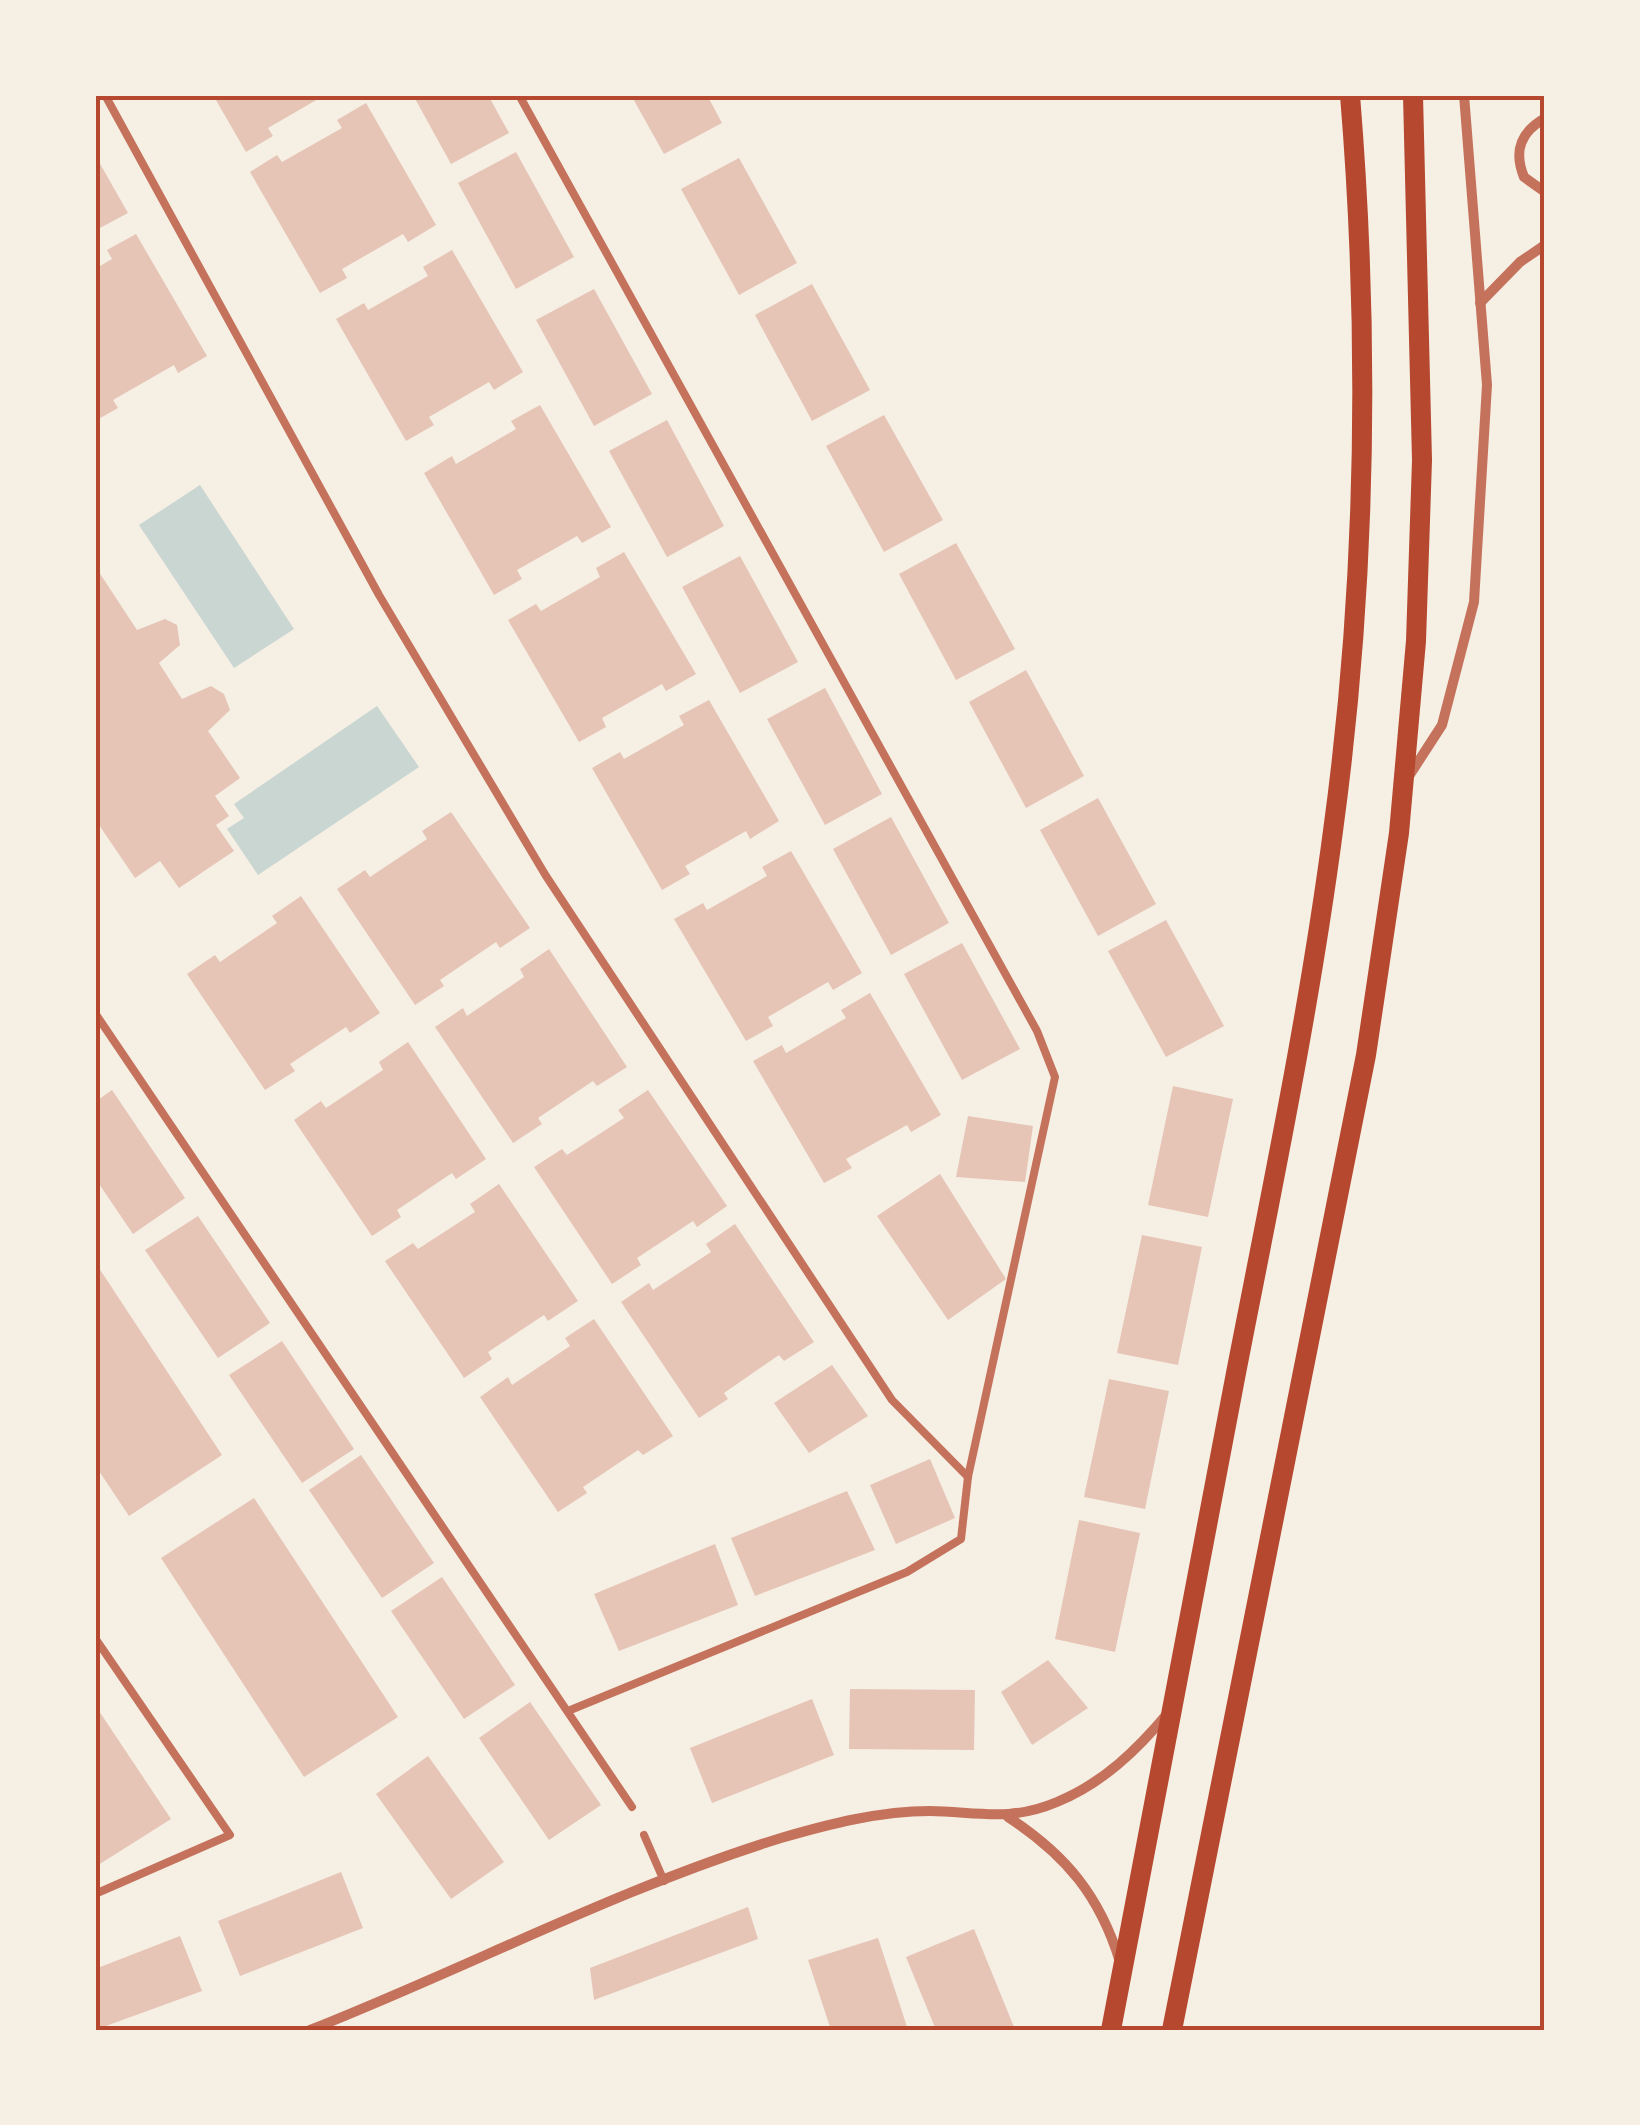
<svg xmlns="http://www.w3.org/2000/svg" width="1640" height="2125" viewBox="0 0 1640 2125" font-family="'Archivo Narrow',sans-serif">
	<style>
		.water { fill: #c9d6d2 }
		.building { fill: #e6c5b7 }
		.lines { fill: none; stroke-linecap: round; stroke-linejoin: round }
		.service { stroke: #c5725c; stroke-width: 8 }
		.minor { stroke: #c5725c; stroke-width: 10 }
		.secondary { stroke: #b5482f; stroke-width: 20 }
		.neatline { fill: none; stroke: #b5482f; stroke-width: 4 }
	</style>
	<rect width="100%" height="100%" fill="#f6efe4"/>
	<!-- water -->
	<g class="water">
		<path d="M200 485 294 629 234 668 139 525Z"/>
		<path d="M377 706 419 767 258 875 227 829 244 818 234 804Z"/>
	</g>
	<!-- building -->
	<g class="building">
		<path d="M213 95H325L268 128 273 136 246 152Z"/>
		<path d="M413 95H488L509 133 451 164Z"/>
		<path d="M631 95H707L722 123 664 154Z"/>
		<path d="M366 103 436 225 408 242 403 234 342 269 347 278 320 293 250 172 277 155 282 162 342 128 337 120Z"/>
		<path d="M516 152 574 257 516 289 458 183Z"/>
		<path d="M95 155 128 213 98 229 95 223Z"/>
		<path d="M739 158 797 263 739 295 681 189Z"/>
		<path d="M136 234 207 356 178 373 174 365 113 400 118 408 95 421V269L112 259 107 250Z"/>
		<path d="M452 250 523 372 494 390 489 382 429 417 434 425 406 441 336 319 364 303 368 310 428 276 423 267Z"/>
		<path d="M812 284 870 390 812 421 755 315Z"/>
		<path d="M594 289 652 394 594 426 536 320Z"/>
		<path d="M540 405 611 527 582 543 577 536 517 570 522 579 494 595 424 473 452 456 456 464 516 429 511 421Z"/>
		<path d="M884 415 943 520 884 552 826 446Z"/>
		<path d="M667 420 724 526 667 557 609 451Z"/>
		<path d="M956 543 1015 649 956 680 899 574Z"/>
		<path d="M624 552 696 674 666 691 662 684 602 718 606 727 579 742 508 620 536 604 541 611 600 577 596 568Z"/>
		<path d="M740 556 798 662 740 693 682 587Z"/>
		<path d="M95 566 137 630 165 619 177 625 180 645 159 663 182 699 211 686 224 694 230 710 208 731 240 778 215 796 229 816 216 825 234 851 179 888 160 861 135 878 95 819Z"/>
		<path d="M1026 670 1084 776 1026 808 969 702Z"/>
		<path d="M825 688 882 794 825 825 767 719Z"/>
		<path d="M709 700 779 821 750 839 746 831 685 866 690 874 662 890 592 768 620 752 624 759 684 725 679 716Z"/>
		<path d="M1098 798 1156 904 1098 936 1040 830Z"/>
		<path d="M451 812 530 928 500 948 496 942 440 980 444 986 415 1005 337 889 365 870 370 877 427 839 422 831Z"/>
		<path d="M891 817 949 923 891 955 833 849Z"/>
		<path d="M791 851 862 973 833 990 828 982 768 1017 773 1026 746 1041 674 919 703 903 707 910 767 876 762 867Z"/>
		<path d="M301 896 380 1013 350 1033 346 1027 290 1064 295 1071 265 1090 187 974 215 955 220 962 277 923 272 916Z"/>
		<path d="M1166 920 1224 1026 1166 1057 1108 951Z"/>
		<path d="M962 943 1020 1049 962 1080 904 974Z"/>
		<path d="M549 949 627 1067 597 1086 593 1081 538 1118 542 1124 513 1143 435 1027 463 1008 467 1016 524 977 520 969Z"/>
		<path d="M870 993 941 1115 911 1132 907 1125 846 1159 852 1168 824 1183 753 1061 782 1045 786 1053 846 1018 841 1010Z"/>
		<path d="M408 1042 486 1159 456 1179 452 1173 397 1210 401 1217 372 1236 294 1120 321 1101 326 1108 383 1070 379 1062Z"/>
		<path d="M1173 1086 1233 1099 1208 1217 1148 1205Z"/>
		<path d="M112 1090 185 1198 133 1234 95 1178V1102Z"/>
		<path d="M648 1090 727 1206 697 1227 693 1221 637 1258 641 1265 612 1284 534 1167 562 1149 567 1155 624 1118 618 1110Z"/>
		<path d="M968 1116 1033 1126 1025 1182 956 1177Z"/>
		<path d="M940 1174 1006 1279 948 1320 877 1216Z"/>
		<path d="M499 1184 578 1301 548 1321 544 1315 488 1352 492 1359 464 1378 385 1261 413 1243 418 1249 475 1212 470 1204Z"/>
		<path d="M198 1216 270 1323 218 1358 145 1250Z"/>
		<path d="M735 1224 814 1342 784 1361 779 1355 724 1393 728 1399 699 1418 621 1302 649 1283 653 1290 711 1252 706 1244Z"/>
		<path d="M1142 1235 1202 1247 1178 1365 1117 1353Z"/>
		<path d="M95 1262 222 1455 129 1516 95 1465Z"/>
		<path d="M594 1319 673 1436 643 1455 638 1450 583 1487 587 1493 558 1512 480 1397 508 1377 512 1385 570 1346 565 1338Z"/>
		<path d="M282 1341 354 1449 302 1483 229 1375Z"/>
		<path d="M832 1365 868 1416 809 1453 774 1403Z"/>
		<path d="M1109 1379 1169 1391 1145 1509 1084 1497Z"/>
		<path d="M361 1455 434 1563 382 1598 309 1490Z"/>
		<path d="M930 1459 955 1518 896 1544 870 1485Z"/>
		<path d="M847 1491 875 1550 755 1596 731 1538Z"/>
		<path d="M254 1498 398 1717 304 1777 161 1558Z"/>
		<path d="M1079 1520 1140 1533 1115 1652 1055 1639Z"/>
		<path d="M715 1544 738 1605 619 1651 594 1594Z"/>
		<path d="M442 1577 515 1685 464 1719 391 1611Z"/>
		<path d="M1048 1660 1088 1708 1032 1745 1001 1692Z"/>
		<path d="M850 1689 975 1690 974 1750 849 1749Z"/>
		<path d="M812 1699 834 1755 712 1803 690 1748Z"/>
		<path d="M530 1702 601 1805 549 1840 479 1738Z"/>
		<path d="M95 1705 171 1819 95 1867Z"/>
		<path d="M428 1756 504 1862 451 1899 376 1794Z"/>
		<path d="M341 1872 363 1928 240 1976 218 1921Z"/>
		<path d="M748 1907 758 1939 594 2000 590 1968Z"/>
		<path d="M974 1929 1014 2027 936 2030 906 1957Z"/>
		<path d="M180 1936 202 1991 95 2030V1969Z"/>
		<path d="M878 1938 908 2030H831L808 1960Z"/>
	</g>
	<g class="lines">
		<!-- service -->
		<g class="service">
			<path d="M105 95 379 595 546 876 892 1400 968 1477"/>
			<path d="M519 95 1037 1031 1055 1077 968 1477 961 1539 907 1572 568 1711"/>
			<path d="M95 1013 632 1807"/>
			<path d="M95 1638 230 1835 95 1894"/>
			<path d="M644 1835 664 1881"/>
		</g>
		<!-- minor -->
		<g class="minor">
			<path d="M1545 118C1521 132 1513 150 1524 177L1545 192"/>
			<path d="M1480 303 1520 262 1545 245"/>
			<path d="M1409 776 1442 725 1474 602 1487 385 1464 95"/>
			<path d="M1008 1817C1066 1855 1100 1896 1120 1962"/>
			<path d="M310 2030C467 1968 619 1888 781 1838 829 1824 880 1811 930 1811 978 1812 1010 1822 1057 1802 1103 1783 1137 1750 1168 1713"/>
		</g>
		<!-- secondary -->
		<g class="secondary">
			<path d="M1111 2030C1153 1811 1194 1592 1236 1373 1271 1193 1309 1013 1333 831 1366 589 1370 339 1350 95"/>
			<path d="M1172 2030 1366 1055 1399 833 1416 641 1422 460 1413 95"/>
		</g>
	</g>
	<!-- border -->
	<rect width="1640" height="2125" fill="none" stroke="#f6efe4" stroke-width="195"/>
	<rect x="98" y="98" width="1444" height="1930" class="neatline"/>
</svg>
